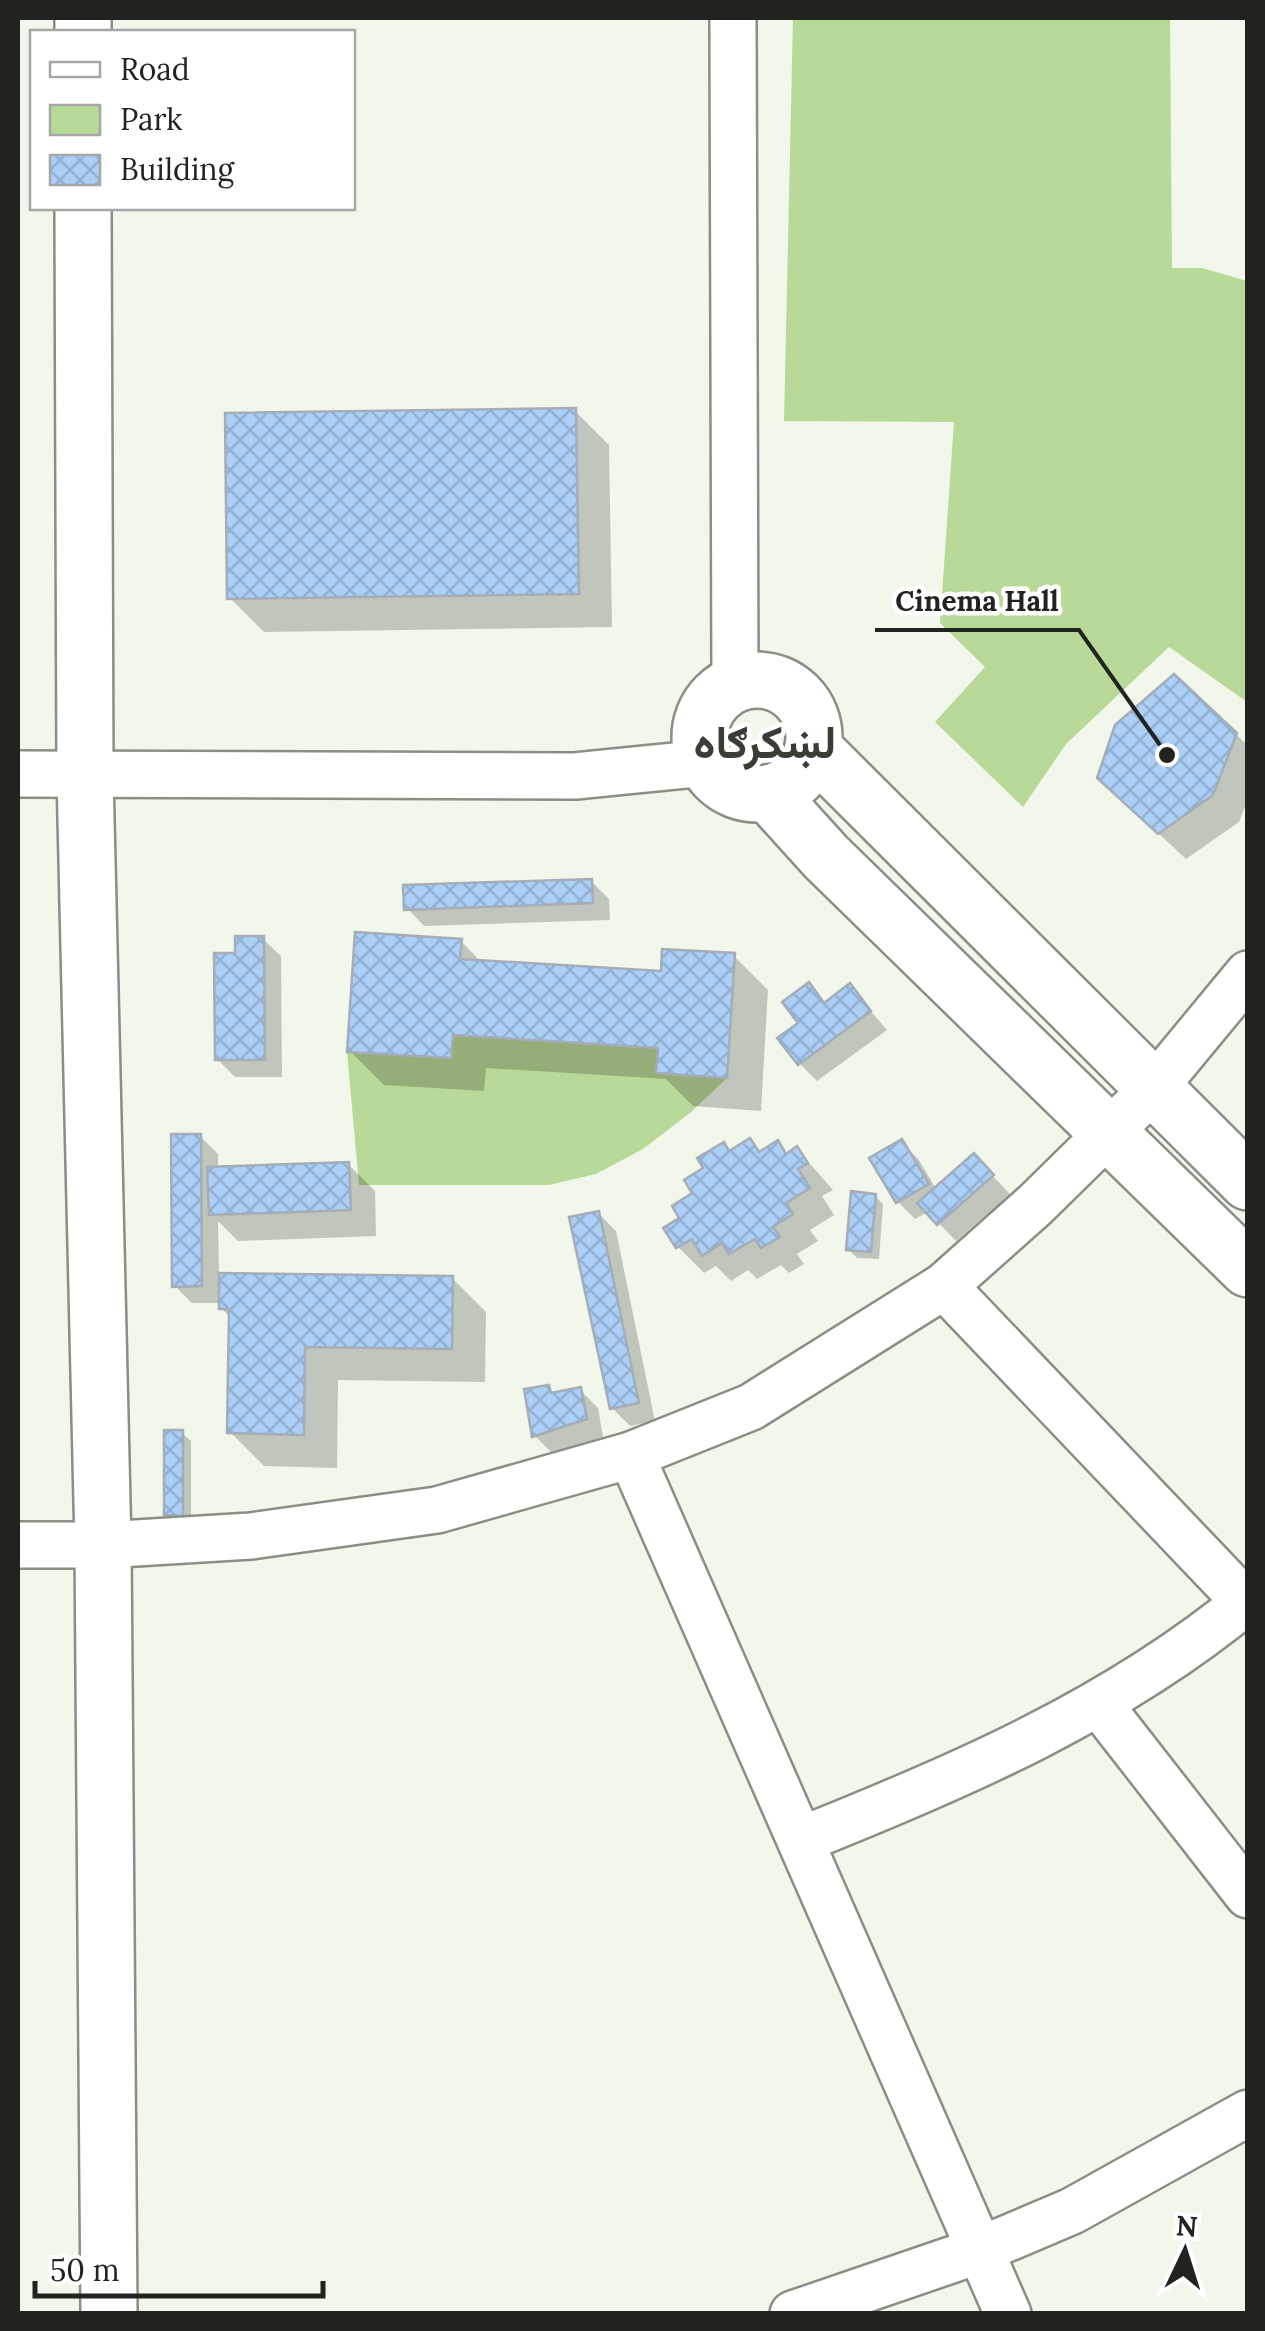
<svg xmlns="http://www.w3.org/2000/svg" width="1265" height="2331" viewBox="0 0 1265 2331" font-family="Lora,Vazirmatn,serif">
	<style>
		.green { fill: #b9d998 }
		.shadow { fill: #0003 }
		.building { fill: url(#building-cross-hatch); stroke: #a4adb8; stroke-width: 2.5 }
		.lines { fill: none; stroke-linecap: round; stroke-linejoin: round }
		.street-casing { stroke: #898f83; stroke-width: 50 }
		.secondary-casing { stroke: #898f83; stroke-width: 60 }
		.street { stroke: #fff; stroke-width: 45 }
		.secondary { stroke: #fff; stroke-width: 55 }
		.labels { text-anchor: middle; stroke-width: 9; stroke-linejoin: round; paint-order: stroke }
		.town-label { font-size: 45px; font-weight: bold; fill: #393e34; stroke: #fff }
		.leader { fill: none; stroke: #21231f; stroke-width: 4 }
		.callout-dot { fill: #21231f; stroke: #fff; stroke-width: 4 }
		.callout-label { font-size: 28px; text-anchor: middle; font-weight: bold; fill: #21231f; stroke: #fff; stroke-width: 9; stroke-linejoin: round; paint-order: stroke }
	</style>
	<defs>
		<pattern id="building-cross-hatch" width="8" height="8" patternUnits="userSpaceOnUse" patternTransform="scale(2.5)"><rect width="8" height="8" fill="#abcff7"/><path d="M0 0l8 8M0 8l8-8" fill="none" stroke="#93b1d3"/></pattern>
	</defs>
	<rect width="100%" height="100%" fill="#f1f8eb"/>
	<!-- green -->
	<g class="green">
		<path d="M793 18H1170L1172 268H1202L1247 281V702L1169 647 1066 744 1023 807 935 722 985 667 940 623 954 422 784 421Z"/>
		<path d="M453 1035 658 1048 657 1073 727 1078 690 1113 643 1149 596 1174 549 1185H359L347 1052 451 1058Z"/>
	</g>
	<!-- shadow -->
	<g class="shadow">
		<path d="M575 411 609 445 612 627 264 632 230 598Z"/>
		<path d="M1236 734 1248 746V799L1239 822 1186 859 1127 804Z"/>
		<path d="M591 881 609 899 610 920 424 926 407 908Z"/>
		<path d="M263 939 281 956 282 1077H235L217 1059 238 955Z"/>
		<path d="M461 941 482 963 663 974 734 956 768 990 761 1111 693 1106 666 1079 486 1068 484 1091 384 1085 350 1051Z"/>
		<path d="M809 986 827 1004 850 987 887 1030 817 1081 800 1064Z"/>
		<path d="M200 1136 218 1154V1169L348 1164 375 1191 376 1236 238 1241 218 1221 219 1275 452 1278 486 1312 485 1382 338 1380 337 1468 264 1466 230 1432 231 1318 221 1308V1303H192L175 1286Z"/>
		<path d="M750 1141 762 1153 777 1143 789 1155 797 1149 833 1190 822 1196 834 1215 810 1230 818 1241 797 1254 804 1264 789 1273 781 1265 757 1279 748 1270 731 1281 716 1266 704 1273 678 1247 682 1219 707 1169 723 1145 731 1153Z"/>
		<path d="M901 1142 919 1160 936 1189 991 1174 1010 1194 956 1241 928 1212 915 1219 898 1202Z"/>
		<path d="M875 1196 883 1204 879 1259 857 1258 848 1249Z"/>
		<path d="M598 1213 616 1231 655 1421 630 1426 612 1408Z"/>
		<path d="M549 1388 556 1395 580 1390 598 1408 603 1437 552 1453 534 1435Z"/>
		<path d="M182 1433 191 1441V1523H175L167 1514Z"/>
	</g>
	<!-- building -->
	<g class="building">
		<path d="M576 408 579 594 227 599 225 413Z"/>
		<path d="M1174 674 1237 733 1213 795 1158 834 1097 778 1115 725Z"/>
		<path d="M592 879 593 903 404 910 403 885Z"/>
		<path d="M355 932 462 939 460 959 661 971 662 949 735 953 727 1078 656 1073 658 1048 453 1035 451 1058 347 1052Z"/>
		<path d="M235 936H264L265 1060H215L214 953H235Z"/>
		<path d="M809 982 824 1003 850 983 871 1011 798 1065 777 1038 798 1023 782 1002Z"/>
		<path d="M171 1134H201L202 1286 172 1287Z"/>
		<path d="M750 1138 759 1152 778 1140 786 1154 797 1146 808 1163 798 1169 810 1188 786 1203 793 1214 773 1227 780 1237 761 1248 755 1239 729 1254 722 1243 702 1256 692 1239 676 1248 663 1228 679 1218 672 1206 692 1193 684 1180 703 1168 697 1158 724 1142 729 1151Z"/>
		<path d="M902 1139 929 1184 896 1203 869 1158Z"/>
		<path d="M974 1153 994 1175 937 1225 917 1203Z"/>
		<path d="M349 1162 351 1210 209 1215 207 1167Z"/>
		<path d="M851 1191 876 1194 871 1252 846 1250Z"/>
		<path d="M599 1211 639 1403 610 1409 569 1217Z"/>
		<path d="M219 1273 453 1276 452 1349 305 1347 304 1435 227 1433 229 1309H219Z"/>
		<path d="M549 1385 551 1393 581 1387 587 1419 532 1437 524 1389Z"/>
		<path d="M164 1430H183V1516L164 1515Z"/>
	</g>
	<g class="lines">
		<!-- street casing -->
		<g class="street-casing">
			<g id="street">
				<path d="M733 18 735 683"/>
				<path d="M18 774 575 776 705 763"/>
				<path d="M944 1286 1248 1605"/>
				<path d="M631 1455 1008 2314"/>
				<path d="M18 1545H103L251 1536 437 1510 631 1455 751 1407 944 1286 1036 1204 1153 1089 1248 974"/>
				<path d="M1099 1704 1248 1895"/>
				<path d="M801 1840C959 1777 1115 1710 1248 1600"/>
				<path d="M793 2314 980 2250 1072 2211 1248 2113"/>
			</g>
		</g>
		<!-- secondary casing -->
		<g class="secondary-casing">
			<g id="secondary">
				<path d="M83 18V32"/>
				<path d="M83 208 85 776 103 1545 109 2314"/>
				<circle cx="757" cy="737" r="57"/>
				<path d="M813 748 1248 1182"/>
				<path d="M768 793 826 857 1248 1269"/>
			</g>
		</g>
		<!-- street -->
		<use href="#street" class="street"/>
		<!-- secondary -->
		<use href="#secondary" class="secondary"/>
	</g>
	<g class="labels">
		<!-- town labels -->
		<g class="town-label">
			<text x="765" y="758">لښکرګاه</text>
		</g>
	</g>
	<!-- callouts -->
	<path class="leader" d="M1167 755L1079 630H875"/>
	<circle class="callout-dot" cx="1167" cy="755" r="10"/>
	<g class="callout-label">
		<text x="977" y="611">Cinema Hall</text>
	</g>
	<!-- border -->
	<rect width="1265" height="2331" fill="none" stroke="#21231f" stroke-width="40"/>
	<!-- legend -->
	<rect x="30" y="30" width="325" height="180" fill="#ffffff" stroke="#a6a7a5" stroke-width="2.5"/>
	<rect x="50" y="62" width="50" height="15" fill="#ffffff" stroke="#a6a7a5" stroke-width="2.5"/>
	<text x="120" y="80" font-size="30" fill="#21231f">Road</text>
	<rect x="50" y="105" width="50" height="30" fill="#b9d998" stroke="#a6a7a5" stroke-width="2.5"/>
	<text x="120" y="130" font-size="30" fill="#21231f">Park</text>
	<rect x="50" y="155" width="50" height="30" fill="url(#building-cross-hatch)" stroke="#a6a7a5" stroke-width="2.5"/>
	<text x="120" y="180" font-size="30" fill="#21231f">Building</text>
	<!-- north arrow -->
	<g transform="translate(1185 2251) rotate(4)" stroke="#ffffff" stroke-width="8" paint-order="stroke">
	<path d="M0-8L18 38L0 25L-18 38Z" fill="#21231f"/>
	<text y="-15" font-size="28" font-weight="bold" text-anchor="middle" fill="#21231f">N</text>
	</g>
	<!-- scale -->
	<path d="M35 2281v15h288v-15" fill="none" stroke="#21231f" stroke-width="5"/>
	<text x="50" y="2281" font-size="30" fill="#21231f" stroke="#ffffff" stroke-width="8" paint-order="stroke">50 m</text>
</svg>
